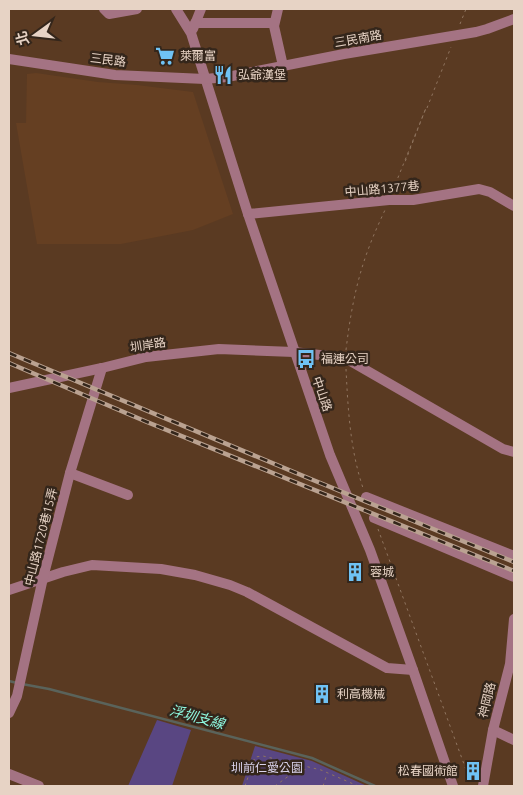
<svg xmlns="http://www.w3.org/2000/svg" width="523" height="795" viewBox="0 0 523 795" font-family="Ubuntu,'Noto Sans TC',sans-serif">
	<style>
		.built { fill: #653f22 }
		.green { fill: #594682 }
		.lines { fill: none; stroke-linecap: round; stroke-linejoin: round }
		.stream { stroke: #5a635b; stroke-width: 2.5 }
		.path { stroke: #907560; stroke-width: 1; stroke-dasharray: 2.5 4; stroke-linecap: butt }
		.minor { stroke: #a47383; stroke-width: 10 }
		.rail-casing { stroke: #baa291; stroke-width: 4.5 }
		.rail { stroke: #34261b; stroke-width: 2.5; stroke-dasharray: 8; stroke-linecap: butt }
		.labels { text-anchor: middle; stroke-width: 5; stroke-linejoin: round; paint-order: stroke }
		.street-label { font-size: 12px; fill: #e7d3c5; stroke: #34261b }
		.poi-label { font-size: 12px; fill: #e7d3c5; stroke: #34261b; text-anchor: start }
		.park-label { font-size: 12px; fill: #d9d3ec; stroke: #34261b }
		.water-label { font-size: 14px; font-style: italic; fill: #90fbe2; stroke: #34261b }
	</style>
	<rect width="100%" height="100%" fill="#5a3a22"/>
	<!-- built -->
	<path class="built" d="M36 73 98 82 137 85 193 92 233 214 193 230 121 244H37L16 123H26L27 74Z"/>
	<!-- green -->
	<g class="green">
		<path d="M157 720 191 730 172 786H128Z"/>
		<path d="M255 746 312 761 367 786H242Z"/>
	</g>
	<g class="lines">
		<!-- stream -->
		<g class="stream">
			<path d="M9 681 17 683"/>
			<path d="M22 684 49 689 312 758 375 786"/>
		</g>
		<!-- path -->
		<g class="path">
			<path d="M460 24 466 9"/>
			<path d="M427 108 451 47"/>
			<path d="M393 190 426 108 405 162"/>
			<path d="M346 350C350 316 356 282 368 250 373 236 379 223 385 210"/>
			<path d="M346 369C348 409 350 449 363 488"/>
			<path d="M378 529 472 786"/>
			<path d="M245 786 255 757 263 756 321 770 358 786"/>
			<path d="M275 786 290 775 309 768"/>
			<path d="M323 786 327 774"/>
		</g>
		<!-- minor -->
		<g class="minor">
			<path d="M104 9 109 14 137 9"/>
			<path d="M176 9 191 33 248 214 330 455 370 550 413 670 453 786"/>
			<path d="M278 9 274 26 283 66"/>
			<path d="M195 23H274"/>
			<path d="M193 29 201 9"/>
			<path d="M9 59 115 75 205 79 227 77 344 54 476 32 487 29 514 19"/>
			<path d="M248 214 389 200H413L479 189 490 192 514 206"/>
			<path d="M9 388 102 368 146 357 219 349 294 352 345 358 503 449 514 452"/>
			<path d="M70 473 128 495"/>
			<path d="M366 497 514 556"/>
			<path d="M374 518 514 577"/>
			<path d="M9 590 63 572 92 565 161 569 195 575 230 585 247 592 387 668 413 670"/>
			<path d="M9 713 17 696 43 578 70 473 102 368"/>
			<path d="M493 730 514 740"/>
			<path d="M9 774 39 786"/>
			<path d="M483 786 493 730 510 664 514 619"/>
		</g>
		<!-- rail casing -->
		<g class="rail-casing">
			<g id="rail">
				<path d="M9 353 313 480 514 562"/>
				<path d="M9 363 147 422 514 571"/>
			</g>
		</g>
		<!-- rail -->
		<use href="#rail" class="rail"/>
	</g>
	<!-- icons -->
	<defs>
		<g id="supermarket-bare" transform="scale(1.5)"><path d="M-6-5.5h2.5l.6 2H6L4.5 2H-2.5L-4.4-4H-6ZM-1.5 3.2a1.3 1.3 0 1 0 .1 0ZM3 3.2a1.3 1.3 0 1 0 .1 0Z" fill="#6fc2f4" stroke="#34261b" stroke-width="2.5" paint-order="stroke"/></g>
		<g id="restaurant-bare" transform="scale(1.5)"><path d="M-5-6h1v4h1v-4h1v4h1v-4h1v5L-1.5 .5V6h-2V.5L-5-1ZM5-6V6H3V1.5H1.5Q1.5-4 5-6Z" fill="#6fc2f4" stroke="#34261b" stroke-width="2.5" paint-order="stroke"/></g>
		<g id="bus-bare" transform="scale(1.5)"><path d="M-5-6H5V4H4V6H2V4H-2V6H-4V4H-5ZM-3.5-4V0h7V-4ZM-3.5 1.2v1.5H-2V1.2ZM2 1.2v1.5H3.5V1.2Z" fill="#6fc2f4" stroke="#34261b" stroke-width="2.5" paint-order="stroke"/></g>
		<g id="building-bare" transform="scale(1.5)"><path d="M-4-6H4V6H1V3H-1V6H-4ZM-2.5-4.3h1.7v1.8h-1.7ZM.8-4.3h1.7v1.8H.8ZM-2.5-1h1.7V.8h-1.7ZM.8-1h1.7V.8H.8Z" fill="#6fc2f4" stroke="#34261b" stroke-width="2.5" paint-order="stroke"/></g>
	</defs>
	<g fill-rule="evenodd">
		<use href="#supermarket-bare" x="165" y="56"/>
		<use href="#restaurant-bare" x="223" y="75"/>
		<use href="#bus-bare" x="306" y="359"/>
		<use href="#building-bare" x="355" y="572"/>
		<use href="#building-bare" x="322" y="694"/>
		<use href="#building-bare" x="473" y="771"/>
	</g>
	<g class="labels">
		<!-- street labels -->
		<g class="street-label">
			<text transform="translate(358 39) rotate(-10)" y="4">三民南路</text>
			<text transform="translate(108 60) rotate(7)" y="4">三民路</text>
			<text transform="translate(382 189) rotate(-5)" y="4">中山路1377巷</text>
			<text transform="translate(148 345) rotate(-9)" y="4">圳岸路</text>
			<text transform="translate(322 394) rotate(71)" y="4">中山路</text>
			<text transform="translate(41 537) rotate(-76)" y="4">中山路1720巷15弄</text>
			<text transform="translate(487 700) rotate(-76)" y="4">神岡路</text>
		</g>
		<!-- poi labels -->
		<g class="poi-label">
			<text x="180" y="60">萊爾富</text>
			<text x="238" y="79">弘爺漢堡</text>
			<text x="321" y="363">福連公司</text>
			<text x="370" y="576">蓉城</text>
			<text x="337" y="698">利高機械</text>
			<text x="458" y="775" text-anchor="end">松春國術館</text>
		</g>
		<!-- park labels -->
		<g class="park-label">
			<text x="267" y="772">圳前仁愛公園</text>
		</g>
		<!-- water labels -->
		<g class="water-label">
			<text transform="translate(197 717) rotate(15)" y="5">浮圳支線</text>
		</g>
	</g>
	<!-- border -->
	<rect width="523" height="795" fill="none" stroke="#e7d3c5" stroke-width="20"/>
	<!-- north arrow -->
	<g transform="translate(35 35) rotate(255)" stroke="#34261b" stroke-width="4" paint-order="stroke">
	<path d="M0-4L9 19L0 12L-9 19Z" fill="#e7d3c5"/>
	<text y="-8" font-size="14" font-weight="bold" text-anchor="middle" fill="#e7d3c5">北</text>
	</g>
</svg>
